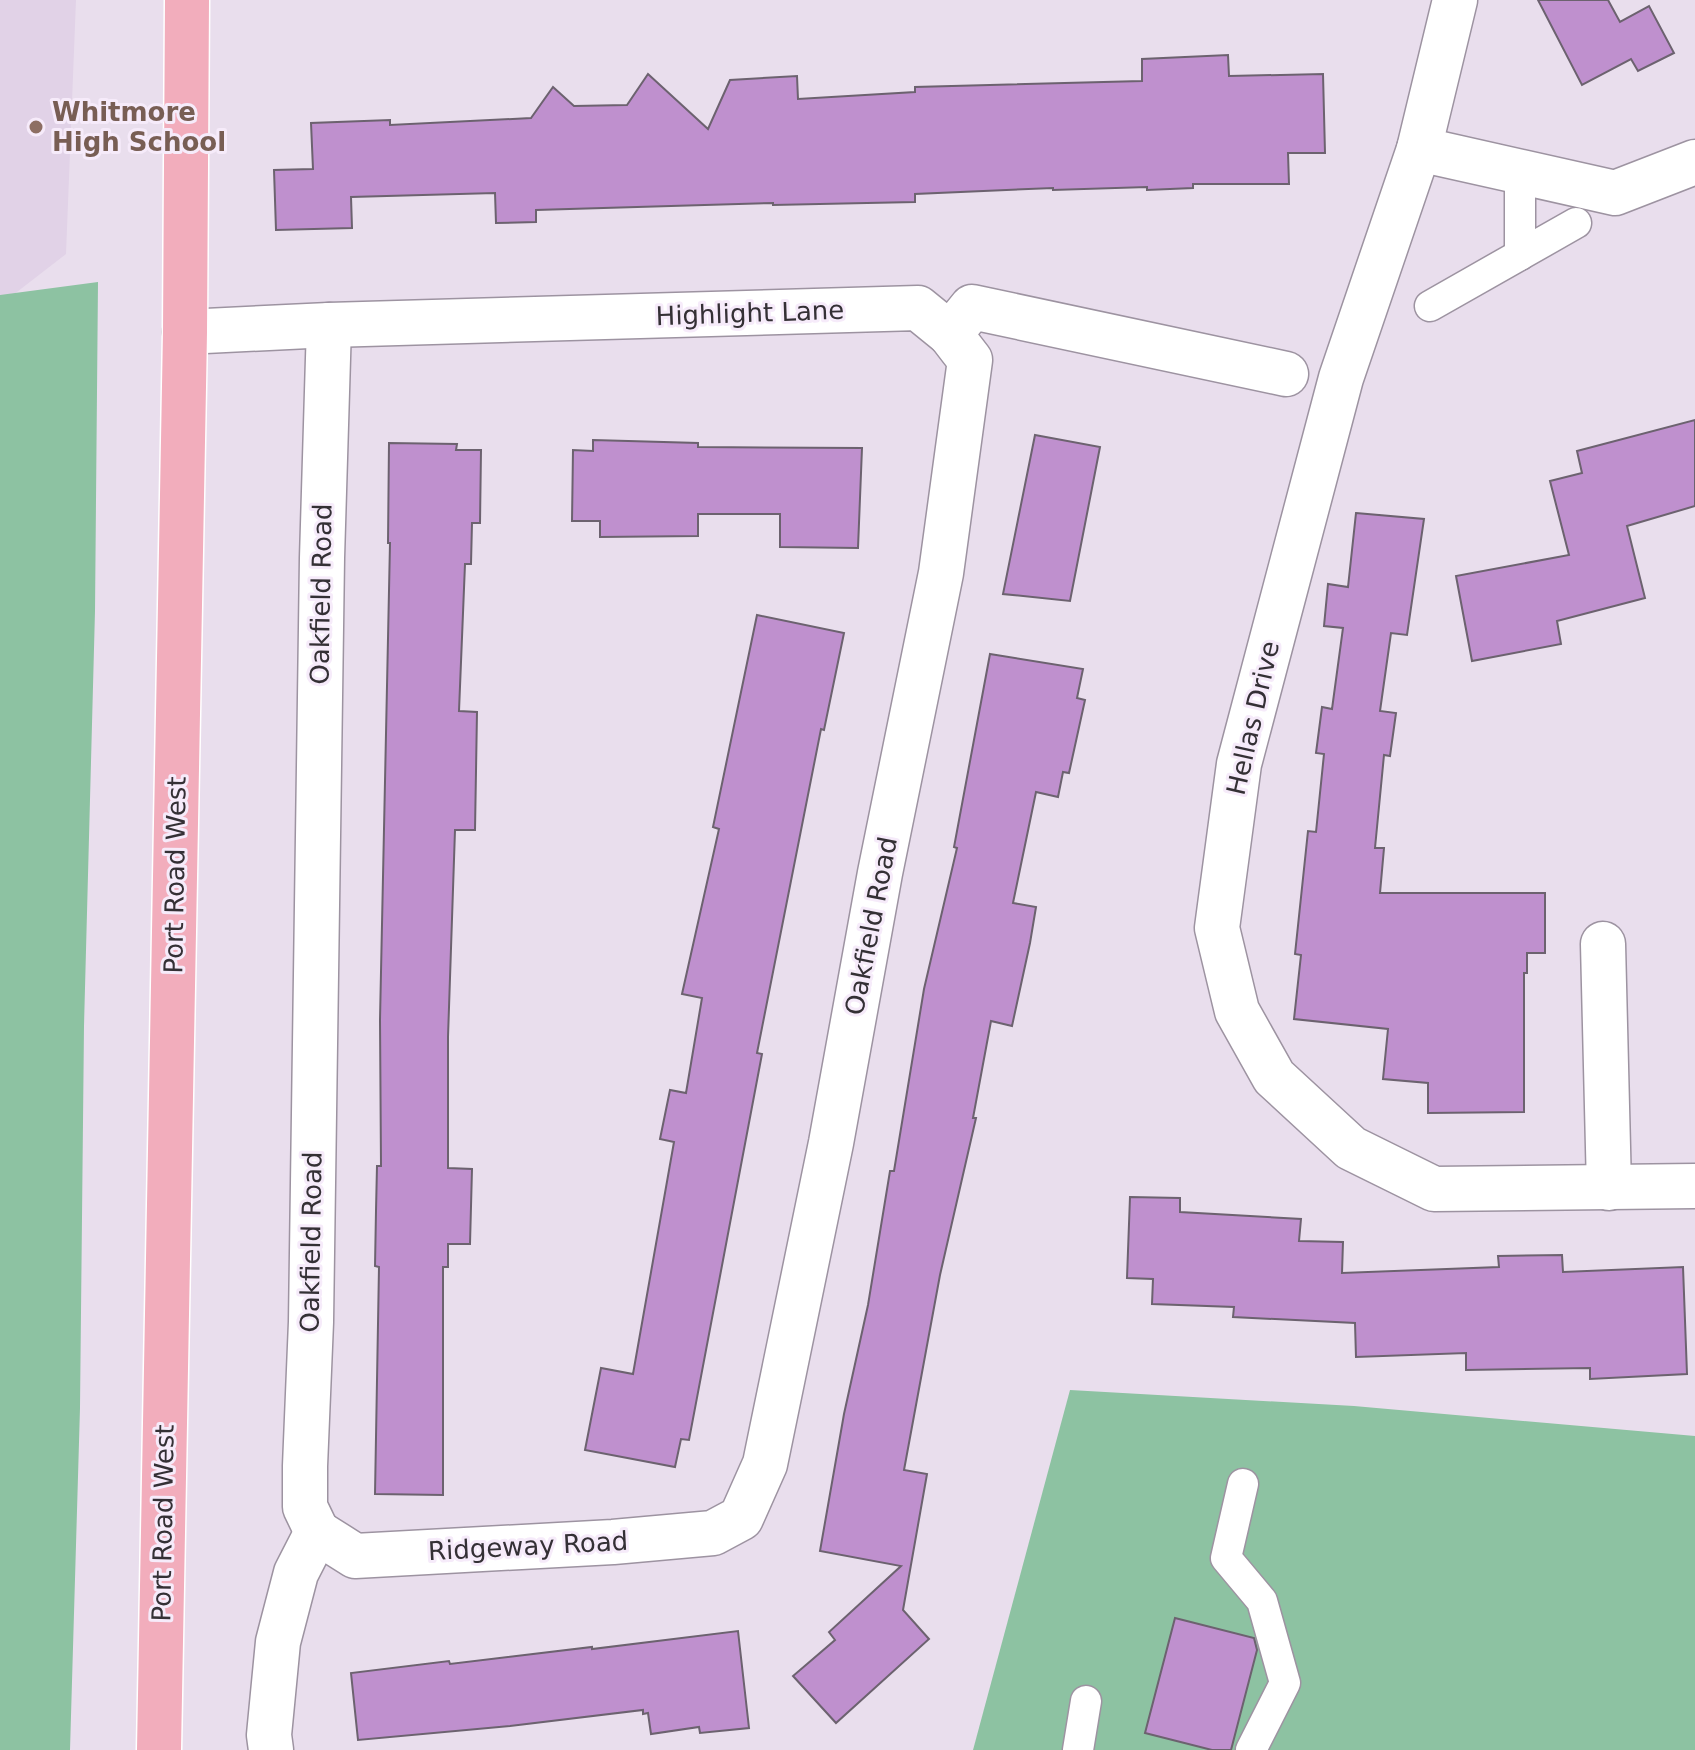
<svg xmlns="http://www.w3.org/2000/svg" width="1695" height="1750" viewBox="0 0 1695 1750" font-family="'DejaVu Sans',sans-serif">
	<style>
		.built { fill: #e1d2e7 }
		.green { fill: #8dc2a2 }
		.building { fill: #bf90ce; stroke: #6c626f; stroke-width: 2 }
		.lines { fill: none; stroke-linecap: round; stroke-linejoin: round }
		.service-casing { stroke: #9d93a1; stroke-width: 33 }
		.minor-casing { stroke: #9d93a1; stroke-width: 47 }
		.primary-casing { stroke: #fff; stroke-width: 47 }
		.service { stroke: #fff; stroke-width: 30 }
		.minor { stroke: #fff; stroke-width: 44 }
		.primary { stroke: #f2adbc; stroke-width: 44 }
		.education-dot { fill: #8d6e63; stroke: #f6ebfa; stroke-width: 3 }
		.labels { text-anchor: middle; stroke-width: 6; stroke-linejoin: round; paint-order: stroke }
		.education-label { font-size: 26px; font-weight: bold; fill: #785e54; stroke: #f6ebfa; text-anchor: start }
		.street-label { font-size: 26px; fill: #343035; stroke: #f6ebfa }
	</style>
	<rect width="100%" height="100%" fill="#e9deed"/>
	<!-- built -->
	<path class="built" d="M0 0H76L66 254 13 295H0Z"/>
	<!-- green -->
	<g class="green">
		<path d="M98 282 95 611 84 1026 80 1408 70 1750H0V295Z"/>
		<path d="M1070 1390 1354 1406 1695 1436V1750H973Z"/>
	</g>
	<!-- building -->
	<g class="building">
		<path d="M1538 0H1608L1620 22 1649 6 1674 53 1638 71 1631 59 1582 85Z"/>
		<path d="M1228 55 1229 76 1323 74 1325 153H1288L1289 184H1193V188L1147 190V187L1053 190V188L915 194V202L867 203 773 205V203L536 210V222L496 223 495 193 351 197 352 228 276 230 274 170 313 169 311 123 390 120V125L531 118 553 87 574 106 627 105 648 74 708 129 730 80 797 76 798 99 915 92V87L1142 81V59Z"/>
		<path d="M1695 420V506L1627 526 1645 598 1557 621 1561 644 1472 661 1456 576 1569 555 1550 481 1582 473 1577 451Z"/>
		<path d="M1035 435 1100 447 1070 601 1003 594Z"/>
		<path d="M593 440 698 443V447L862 448 858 548 780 547V514H698V536L600 537V521H572L573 450 593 451Z"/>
		<path d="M389 443 457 444 456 450H481L480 523H472L471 564H465L459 711 477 712 475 830H455L448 1037V1168L472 1169 470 1244H448V1267H443V1495L375 1494 379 1267 375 1266 376 1211 377 1166H381L380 1020 390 543H388Z"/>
		<path d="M1356 513 1424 519 1407 635 1391 633 1380 711 1396 713 1390 756 1384 755 1375 848H1384L1380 893H1545V953H1527V973H1524V1112L1428 1113V1083L1383 1079 1388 1029 1294 1019 1301 955 1295 954 1308 831 1316 832 1324 754 1316 753 1322 707 1332 709 1343 628 1324 626 1328 584 1348 587Z"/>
		<path d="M757 615 844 633 824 730 821 729 757 1053 762 1054 689 1440 681 1439 675 1467 585 1450 601 1368 633 1374 674 1142 660 1139 670 1090 686 1093 702 998 682 994 719 829 713 827Z"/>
		<path d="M990 654 1083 669 1077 698 1085 700 1069 773 1063 772 1058 797 1036 792 1013 903 1036 907 1030 943 1012 1026 991 1021 973 1118H976L940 1275 904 1470 927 1474 903 1610 929 1639 836 1723 793 1676 835 1640 829 1632 901 1566 820 1551 844 1414 868 1305 890 1171H894L924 989 957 848 954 847Z"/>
		<path d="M1130 1197 1180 1198V1212L1301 1219 1299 1241 1343 1242 1342 1273 1499 1267 1498 1256 1562 1255 1563 1272 1683 1267 1687 1374 1590 1379V1368L1466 1370V1353L1356 1357 1355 1323 1233 1317 1234 1307 1152 1304 1153 1279 1127 1278Z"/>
		<path d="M1175 1618 1254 1638 1257 1650 1231 1750H1212L1145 1733Z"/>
		<path d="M738 1631 749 1728 700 1733 699 1727 651 1734 648 1713 643 1714V1710L510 1726 358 1740 351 1673 449 1661 450 1664 592 1647V1649Z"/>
	</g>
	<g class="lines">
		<!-- service casing -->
		<g class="service-casing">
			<g id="service">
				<path d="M1520 172V255"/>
				<path d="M1430 306 1576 223"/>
				<path d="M1243 1484 1226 1558 1262 1601 1285 1683 1251 1750"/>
				<path d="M1078 1750 1086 1701"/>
			</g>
		</g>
		<!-- minor casing -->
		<g class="minor-casing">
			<g id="minor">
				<path d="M1455 0 1419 149 1341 378 1239 764 1217 928 1237 1011 1274 1077 1351 1148 1434 1189 1695 1186"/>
				<path d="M1419 149 1615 193 1695 162"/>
				<path d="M185 332 329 325 918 308 950 334 972 307 1286 374"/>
				<path d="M1603 944 1609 1188"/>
				<path d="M317 1532 355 1556 613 1542 713 1533 741 1518 765 1464 831 1143 880 873 941 573 970 360 950 334"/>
				<path d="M317 1532 305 1507V1466L311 1322 322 558 329 325"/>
				<path d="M271 1750 269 1735 278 1642 296 1573 317 1532"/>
			</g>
		</g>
		<!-- primary casing -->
		<g class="primary-casing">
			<path id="primary" d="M159 1750 185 332 187 0"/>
		</g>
		<!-- service -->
		<use href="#service" class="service"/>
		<!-- minor -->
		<use href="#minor" class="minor"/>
		<!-- primary -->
		<use href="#primary" class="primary"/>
	</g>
	<!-- markers -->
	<circle class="education-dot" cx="36" cy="127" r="8"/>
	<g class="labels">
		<!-- education labels -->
		<g class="education-label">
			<text x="52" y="121">Whitmore<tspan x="52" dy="30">High School</tspan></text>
		</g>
		<!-- street labels -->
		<g class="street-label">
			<text transform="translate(750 313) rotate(-2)" y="9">Highlight Lane</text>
			<text transform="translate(321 594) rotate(-89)" y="9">Oakfield Road</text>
			<text transform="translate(1253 718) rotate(-77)" y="9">Hellas Drive</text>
			<text transform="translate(175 875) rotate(-89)" y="9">Port Road West</text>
			<text transform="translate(871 926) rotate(-79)" y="9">Oakfield Road</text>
			<text transform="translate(311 1242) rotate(-89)" y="9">Oakfield Road</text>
			<text transform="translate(163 1523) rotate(-89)" y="9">Port Road West</text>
			<text transform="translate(528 1546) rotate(-3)" y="9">Ridgeway Road</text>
		</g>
	</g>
</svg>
